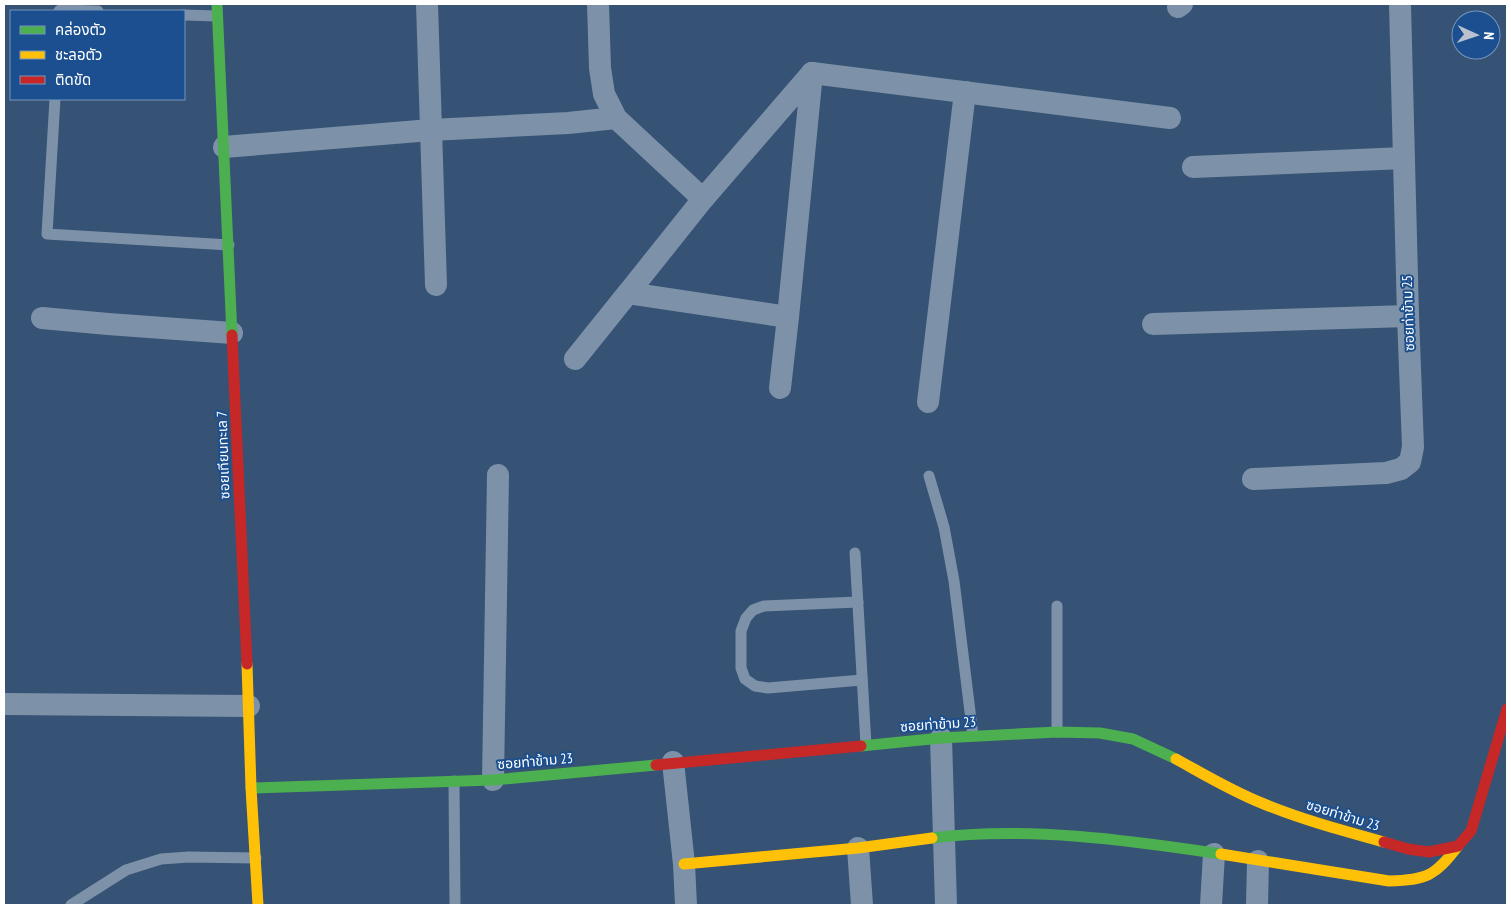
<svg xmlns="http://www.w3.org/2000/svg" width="1511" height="909" viewBox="0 0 1511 909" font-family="'PT Sans Narrow','Noto Sans Thai',sans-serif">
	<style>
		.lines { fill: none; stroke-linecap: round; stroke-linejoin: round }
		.lane { stroke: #7d92a8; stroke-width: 11 }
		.street { stroke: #7d92a8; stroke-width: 22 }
		.fast { stroke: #4caf50; stroke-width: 11 }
		.slow { stroke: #ffc107; stroke-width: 11 }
		.jam { stroke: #c62828; stroke-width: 11 }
		.labels { text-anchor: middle; stroke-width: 4; stroke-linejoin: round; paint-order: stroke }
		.street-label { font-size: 14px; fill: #fff; stroke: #1b4f8f }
	</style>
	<rect width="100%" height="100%" fill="#365274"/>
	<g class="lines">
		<!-- lane -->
		<g class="lane">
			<path d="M59 11 60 10 98 11"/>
			<path d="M184 15 217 16"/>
			<path d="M55 99 47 234 229 245"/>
			<path d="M929 476 944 527 954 581 973 736"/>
			<path d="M855 553 866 745"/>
			<path d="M858 602 764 606 753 610 746 618 741 631V668L745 679 755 686 768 688 862 680"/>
			<path d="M1057 606V732"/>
			<path d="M454 781 455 905"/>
			<path d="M71 905 126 870 161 859 189 857 256 858"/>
		</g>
		<!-- street -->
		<g class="street">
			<path d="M427 4 436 285"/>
			<path d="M598 4 600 68 604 94 616 118 703 199"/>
			<path d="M1178 7 1182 4"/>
			<path d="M812 73 1170 118"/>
			<path d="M224 147 431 130 568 123 616 118"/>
			<path d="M1193 167 1404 158"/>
			<path d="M788 317 628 293 703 199 812 73"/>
			<path d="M42 318 108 324 232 333"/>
			<path d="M1153 324 1408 316"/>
			<path d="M575 359 628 293"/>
			<path d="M780 388 788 317 812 73"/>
			<path d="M928 402 965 92"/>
			<path d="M1253 479 1386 473 1401 469 1410 462 1413 447 1408 316 1400 4"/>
			<path d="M4 704 249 706"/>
			<path d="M941 738 946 905"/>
			<path d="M673 762 684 864 686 905"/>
			<path d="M493 780 498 475"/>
			<path d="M858 848 862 905"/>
			<path d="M1211 905 1214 854"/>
			<path d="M1257 905 1258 861"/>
		</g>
		<!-- fast -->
		<g class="fast">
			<path d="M217 4 232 335"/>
			<path d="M861 746 941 738 1057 732 1100 733 1133 739 1176 759"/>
			<path d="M251 788 493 780 656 765"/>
			<path d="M932 838C1027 826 1127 840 1221 854"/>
		</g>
		<!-- slow -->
		<g class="slow">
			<path d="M247 664 251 788 258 905"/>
			<path d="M1176 759C1205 775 1233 792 1264 804 1303 820 1344 831 1384 842"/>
			<path d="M1221 854 1389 881C1427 880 1435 876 1458 846"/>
			<path d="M684 864 858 848 932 838"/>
		</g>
		<!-- jam -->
		<g class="jam">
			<path d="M232 335 247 664"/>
			<path d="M656 765 861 746"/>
			<path d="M1384 842 1408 849 1429 852 1458 846 1471 831 1507 709"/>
		</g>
	</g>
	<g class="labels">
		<!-- street labels -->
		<g class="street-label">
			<text transform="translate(1408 313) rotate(-92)" y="5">ซอยท่าข้าม 25</text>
			<text transform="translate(223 455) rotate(-92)" y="5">ซอยเทียนทะเล 7</text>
			<text transform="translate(938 724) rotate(-4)" y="5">ซอยท่าข้าม 23</text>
			<text transform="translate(535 761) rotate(-5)" y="5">ซอยท่าข้าม 23</text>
			<text transform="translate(1343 815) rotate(17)" y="5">ซอยท่าข้าม 23</text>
		</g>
	</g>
	<!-- border -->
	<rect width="1511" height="909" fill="none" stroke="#ffffff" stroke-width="10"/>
	<!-- legend -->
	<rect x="10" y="10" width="175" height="90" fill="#1b4f8f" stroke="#7695bc"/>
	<rect x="20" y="26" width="25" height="8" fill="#4caf50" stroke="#7695bc"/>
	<text x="55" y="35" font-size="15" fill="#ffffff">คล่องตัว</text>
	<rect x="20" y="51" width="25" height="8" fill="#ffc107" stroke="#7695bc"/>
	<text x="55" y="60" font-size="15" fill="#ffffff">ชะลอตัว</text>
	<rect x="20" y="76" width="25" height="8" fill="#c62828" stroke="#7695bc"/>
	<text x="55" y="85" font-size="15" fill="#ffffff">ติดขัด</text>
	<!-- north arrow -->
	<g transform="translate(1476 35) rotate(93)"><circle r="24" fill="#1b4f8f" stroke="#7695bc"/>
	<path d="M0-4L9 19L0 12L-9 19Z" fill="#b9c2ce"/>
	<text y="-8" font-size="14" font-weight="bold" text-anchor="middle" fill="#ffffff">N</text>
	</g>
</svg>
